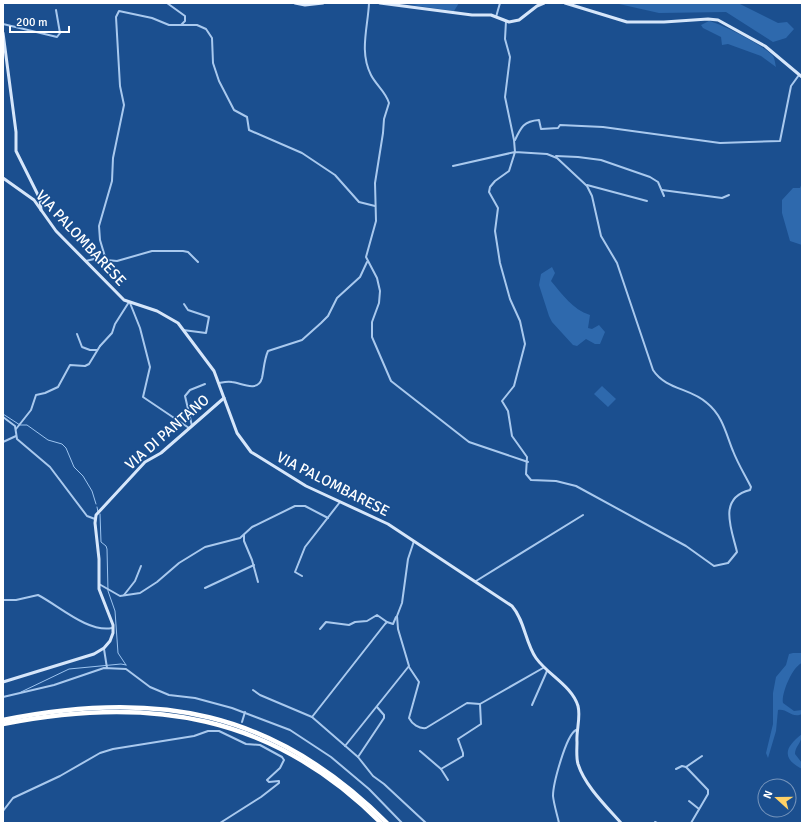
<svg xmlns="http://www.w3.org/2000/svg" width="805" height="826" viewBox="0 0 805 826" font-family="Signika,sans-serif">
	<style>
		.green { fill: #2e69ad }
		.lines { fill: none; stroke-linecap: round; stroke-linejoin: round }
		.stream { stroke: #9cc4f0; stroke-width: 1 }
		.street { stroke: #a9c9ee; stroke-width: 2 }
		.secondary { stroke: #d6e6fa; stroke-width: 3 }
		.highway { stroke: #fff; stroke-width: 4.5 }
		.labels { text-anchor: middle; stroke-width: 3; stroke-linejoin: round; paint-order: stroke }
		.street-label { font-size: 15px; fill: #fff; stroke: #1b4f8f }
	</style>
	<rect width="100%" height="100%" fill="#1b4f8f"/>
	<!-- green -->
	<g class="green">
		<path d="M425 3H459L454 11 411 5Z"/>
		<path d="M621 3H738L778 23 787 22 794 29 786 38 773 42 726 12 659 13 619 4Z"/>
		<path d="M709 21C722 24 764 46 772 55 775 58 775 63 776 67L761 56 728 44 722 45 721 37 703 28 701 25Z"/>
		<path d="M802 183V245L790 241 782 213V200L793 188H800Z"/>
		<path d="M552 267 555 273 551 281C563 295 572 309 590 315L588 328 592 329 599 325 605 332 600 344H595L586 339 577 346 573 345 552 322 549 316 539 285 541 274Z"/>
		<path d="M602 386 616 399 608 407 594 394Z"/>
		<path d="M793 653H802V663C793 666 781 693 783 703L794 711 802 710V714C792 719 787 708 778 710L776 731 768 758 766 753 773 724V693L776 677 786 665 789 654Z"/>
		<path d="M802 734C802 743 795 746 795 754L802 763V769C781 758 785 747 802 734Z"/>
	</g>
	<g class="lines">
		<!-- stream -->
		<g class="stream">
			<path d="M3 414 20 425H27L48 440 62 444 66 448 74 467 83 476 92 491 96 504"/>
			<path d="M97 507 98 512"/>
			<path d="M100 514 101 542 106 546 107 549 108 591 115 611 118 653 126 665"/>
			<path d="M21 692 69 669 121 664 126 665"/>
		</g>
		<!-- street -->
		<g class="street">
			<path d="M167 3 185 16V21L181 25"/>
			<path d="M369 3C368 27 359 52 371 75 376 85 386 92 389 103L384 119 383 133 375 183 376 221 366 257 377 278 380 291 379 303 372 322V337L391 381 469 442 528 462"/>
			<path d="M496 17 500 3"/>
			<path d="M3 24 57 37 60 33 56 10"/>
			<path d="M515 140C521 127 524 121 539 120L541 129 558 128 560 125 603 127 720 143 780 141 791 86 799 75"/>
			<path d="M556 156 578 157 601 160 650 177 658 182 664 196"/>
			<path d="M453 166 515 152 547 154 557 158 587 186 592 196 601 236 617 263 653 370C666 390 691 388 707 403 723 416 726 434 733 451 738 464 745 475 751 487L750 490C717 498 732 530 737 552L728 563 714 566 686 546 576 486 556 481 531 480 526 474 527 457 512 436 508 411 502 401 514 386 525 344 520 321 510 299 500 263 495 231 498 208 489 192 490 187 495 181 509 171 515 152 514 140 505 97 510 57 505 39 506 21"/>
			<path d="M587 185 647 201"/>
			<path d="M662 190 722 198 729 195"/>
			<path d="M106 260 117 261 152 251H183L188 252 198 262"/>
			<path d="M86 261 94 259 106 260 100 240 99 226 112 181 113 158 124 105 120 86 116 17 119 11 152 18 169 25H197L206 29 212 38 213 63 219 81 234 110 247 117 249 130 302 153 335 175 359 202 375 206"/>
			<path d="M130 303 140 328 150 367 143 397 189 428"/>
			<path d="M183 330 206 333 209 317 188 310 184 304"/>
			<path d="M77 334 82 347 90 350H97"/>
			<path d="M100 346 112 333 115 324 129 302"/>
			<path d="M219 383C224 382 228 381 232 382 241 383 258 393 262 378 264 369 264 360 268 351L302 340 321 323 328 316 337 298 360 277 367 262"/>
			<path d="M3 417 15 426 17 439 50 467 87 516 95 519"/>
			<path d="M192 426 185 396 190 390 205 384"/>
			<path d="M16 429 31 410 36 395 45 393 58 387 70 365 85 366 89 364 100 346"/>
			<path d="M3 442 16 436"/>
			<path d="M244 535V541L252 560 258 582"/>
			<path d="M302 576 295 572 305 547 340 502"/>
			<path d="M476 581 583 515"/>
			<path d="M99 584 120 596 140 593 157 582 179 563 205 547 240 538 252 527 295 506H305L328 518"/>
			<path d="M205 588 254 565"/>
			<path d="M124 595 135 581 141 566"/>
			<path d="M3 600H16L38 595C58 605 88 633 112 628"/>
			<path d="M320 629 326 622 349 625 355 622 367 621 377 615 387 622"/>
			<path d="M104 649 107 668"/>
			<path d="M409 667 419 682 409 718C412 724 419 729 426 728L467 703 480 704 481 724 458 739 463 753V756L441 769 420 751"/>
			<path d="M253 690 260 695 312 717 358 757 373 776 384 784 426 823"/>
			<path d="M3 697 54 685 104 668 126 669 150 687 169 695 195 698 232 708 290 730 331 757 369 789 402 823"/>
			<path d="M480 704 543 668"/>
			<path d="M532 705 547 671"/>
			<path d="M312 717 385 624 387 622 393 624 396 617"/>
			<path d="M242 722 245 712"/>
			<path d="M345 746 409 666 398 629 397 616 402 603 408 559 414 541"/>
			<path d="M358 757 384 718V715L377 707"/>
			<path d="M686 767 702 756"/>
			<path d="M441 769 448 780"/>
			<path d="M676 769 682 766 686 767 708 790V794L691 823"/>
			<path d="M689 801 699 809"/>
			<path d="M3 811 13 798 60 776 100 753 113 749 194 736 208 731H219L246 744 260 745 282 757 284 760 280 768 267 780 269 782 279 781V783L261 797 220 823"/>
			<path d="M655 822 657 823"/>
			<path d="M559 823C557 814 554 805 553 796 553 784 566 735 576 730"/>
		</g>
		<!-- secondary -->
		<g class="secondary">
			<path d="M295 3 305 5 323 3"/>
			<path d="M380 3 472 15H491L509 22 519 20 537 6 544 3"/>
			<path d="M565 3 627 22H664L708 19 718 20 765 46 802 77"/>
			<path d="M3 33 16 132V151L40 199 41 210"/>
			<path d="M3 178 34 200 56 231 124 300 157 311 178 323 214 371 237 433 251 452 306 486 388 524 512 606C525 621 525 642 536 658 548 675 572 686 578 706 581 717 576 731 577 742 577 749 576 757 578 764 585 786 606 806 621 823"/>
			<path d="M3 682 94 654 104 648 110 641 113 633V625L99 589V559L95 523 96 515 145 462 161 453 224 398"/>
		</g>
		<!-- highway -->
		<g class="highway">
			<path d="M3 720C156 689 274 710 387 823"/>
			<path d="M3 724C149 695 273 714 381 823"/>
		</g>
	</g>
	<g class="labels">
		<!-- street labels -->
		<g class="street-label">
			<text transform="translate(81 238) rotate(47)" y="5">VIA PALOMBARESE</text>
			<text transform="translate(167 432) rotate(-41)" y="5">VIA DI PANTANO</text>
			<text transform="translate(333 484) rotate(27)" y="5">VIA PALOMBARESE</text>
		</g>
	</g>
	<!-- border -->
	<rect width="805" height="826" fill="none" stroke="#ffffff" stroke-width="8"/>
	<!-- north arrow -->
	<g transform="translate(777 798) rotate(291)"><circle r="19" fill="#1b4f8f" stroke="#7695bc"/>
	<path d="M0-3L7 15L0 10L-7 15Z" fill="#ffd166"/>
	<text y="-6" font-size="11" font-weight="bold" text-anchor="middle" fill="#ffffff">N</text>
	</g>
	<!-- scale -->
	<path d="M10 26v6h59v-6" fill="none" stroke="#ffffff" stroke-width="2"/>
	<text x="16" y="26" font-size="12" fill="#ffffff" stroke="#1b4f8f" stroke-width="3" paint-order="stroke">200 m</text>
</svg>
